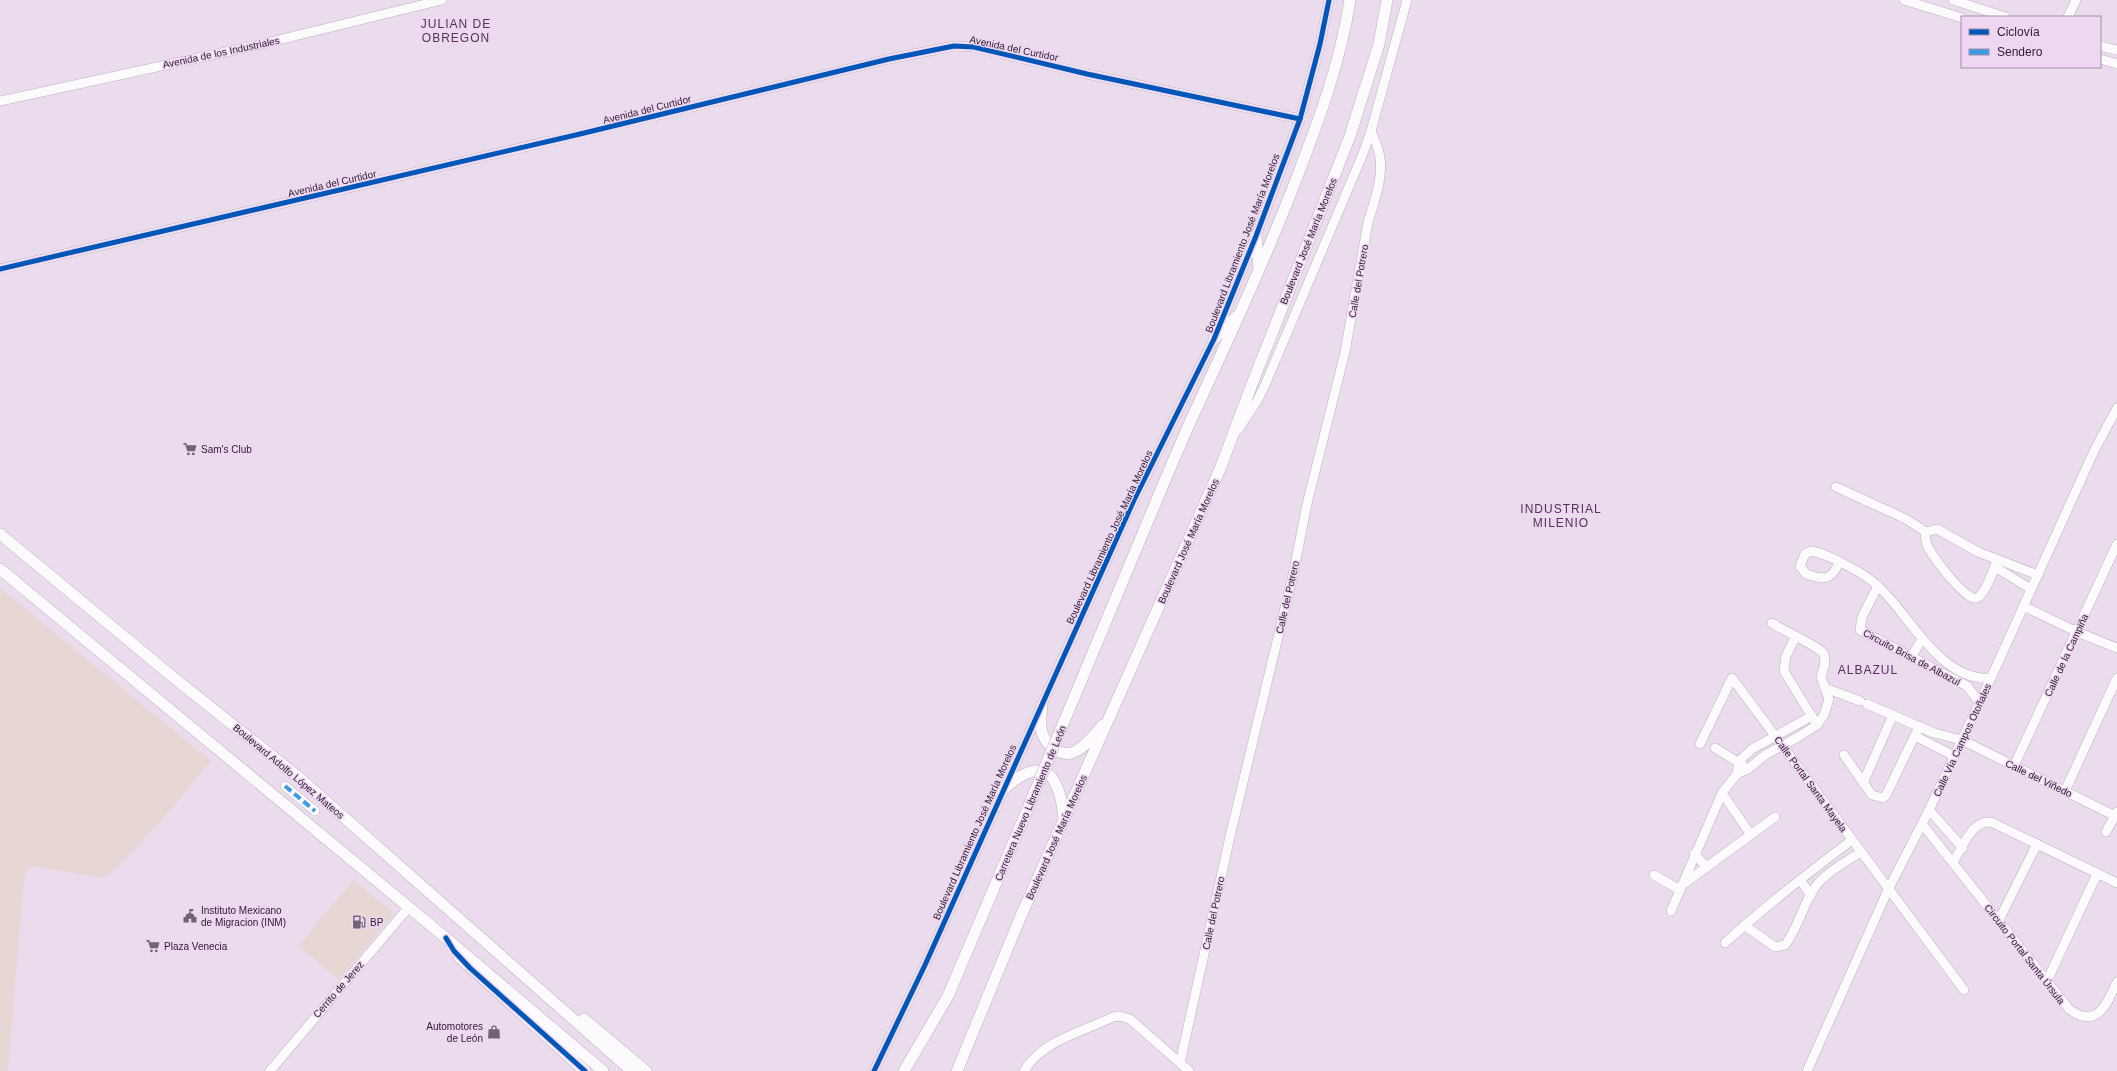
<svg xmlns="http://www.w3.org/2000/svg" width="2117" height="1071" viewBox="0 0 2117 1071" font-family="Arial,sans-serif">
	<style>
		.commercial { fill: #e6d7d5 }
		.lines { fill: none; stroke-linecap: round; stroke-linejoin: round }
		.minor-casing { stroke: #bbb0bd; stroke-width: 10 }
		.major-casing { stroke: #bbb0bd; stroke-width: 12 }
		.minor { stroke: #fcfafc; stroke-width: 9 }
		.major { stroke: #fcfafc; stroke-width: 11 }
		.major-bridge-casing { stroke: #bbb0bd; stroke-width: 12; stroke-linecap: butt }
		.major-bridge { stroke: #fcfafc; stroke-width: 11 }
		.quiet { stroke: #3d9ce1; stroke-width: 4; stroke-dasharray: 8 4; stroke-linecap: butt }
		.cycleway-casing { stroke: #efd6f3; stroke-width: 8 }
		.cycleway { stroke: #0057b8; stroke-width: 5 }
		.labels { text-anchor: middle; stroke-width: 3; stroke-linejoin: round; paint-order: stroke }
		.street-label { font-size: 10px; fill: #2e242f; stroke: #efd6f3 }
		.poi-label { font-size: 10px; fill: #2e242f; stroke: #efd6f3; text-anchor: start }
		.quarter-label { font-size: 12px; letter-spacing: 1px; fill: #4d3850; stroke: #efd6f3 }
	</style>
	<rect width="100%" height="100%" fill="#eadced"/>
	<!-- commercial -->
	<g class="commercial">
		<path d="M0 588 211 761 158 825 115 869 103 878 31 866 26 872 23 891 8 1071H0Z"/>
		<path d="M353 880 394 913 339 980 298 946Z"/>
	</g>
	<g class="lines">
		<!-- minor casing -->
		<g class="minor-casing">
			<g id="minor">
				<path d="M1904 0 1962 18"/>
				<path d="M1953 0 2005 17"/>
				<path d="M2068 17 2076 0"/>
				<path d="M2100 46 2117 50"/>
				<path d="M2100 59 2117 64"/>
				<path d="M0 101 262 44 442 0"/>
				<path d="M0 269 580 134 889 59 954 46 974 47 1087 74 1300 119"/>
				<path d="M1238 430 1257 401 1265 385 1362 156 1371 131 1407 0"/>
				<path d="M1836 487 1906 519 1926 532"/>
				<path d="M1926 532C1925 538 1926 544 1929 549 1935 559 1967 603 1977 598 1985 594 1994 569 1997 560"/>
				<path d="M1926 532 1937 529 1978 552 2038 575"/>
				<path d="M1839 563C1831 581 1823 580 1806 574L1800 566 1805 554 1812 551C1830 555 1866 574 1879 587 1910 616 1941 682 1991 678"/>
				<path d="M1995 567 2031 589"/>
				<path d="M1878 586 1862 617 1860 630 1967 686 1979 702"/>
				<path d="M2023 606 2077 632 2117 648"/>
				<path d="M1795 638 1786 656 1784 671 1817 725"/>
				<path d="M1912 656 1922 639"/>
				<path d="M1825 688 1860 701"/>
				<path d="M1867 704 1934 733 1962 740 2117 817"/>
				<path d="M1915 736 1954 756"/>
				<path d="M1700 744 1732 678 1964 990"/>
				<path d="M1715 748 1743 765"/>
				<path d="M1844 755 1872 795 1883 798 1886 795 1919 727"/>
				<path d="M2014 766 2117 544"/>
				<path d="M1737 774 1739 761 1752 749 1812 716"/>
				<path d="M1863 783 1893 715"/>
				<path d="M285 786 315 811"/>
				<path d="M2065 791 2117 678"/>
				<path d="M1722 793 1751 835"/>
				<path d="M1929 810 1963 848"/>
				<path d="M1922 824 2069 1009C2097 1030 2107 1004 2117 982"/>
				<path d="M2106 832 2117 812"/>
				<path d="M1694 854 1707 867"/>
				<path d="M1953 862C1963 848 1971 820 1991 822L2117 883"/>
				<path d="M1654 875 1680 890"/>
				<path d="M1800 880 1811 895"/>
				<path d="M1682 885 1775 817"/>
				<path d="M1671 911 1722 793 1737 774 1748 769 1765 755 1798 737 1817 725 1824 715 1829 699 1821 677 1825 663 1824 654C1820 647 1782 630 1772 623"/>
				<path d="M1999 920 2037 844"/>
				<path d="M1744 925 1775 947 1785 945C1800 926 1804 898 1820 881 1832 869 1847 861 1861 852"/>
				<path d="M1725 943C1765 906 1808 873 1852 840"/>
				<path d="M2047 981 2097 874"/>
				<path d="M1180 1063 1231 832 1293 575 1307 504 1345 352 1368 222C1374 203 1383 178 1380 158 1379 149 1375 140 1371 131"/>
				<path d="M270 1071 408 908"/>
				<path d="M874 1071 925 965 1134 500 1214 339 1256 236 1300 119 1320 44 1329 0"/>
				<path d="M1024 1071C1043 1040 1082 1032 1113 1017L1119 1016 1130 1019 1189 1071"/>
				<path d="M1807 1071 1888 890 1929 810 1991 678 2094 451 2117 408"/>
			</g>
		</g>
		<!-- major casing -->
		<g class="major-casing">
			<g id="major">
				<path d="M1256 236 1259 269"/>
				<path d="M1214 339 1237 316"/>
				<path d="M1145 528C1160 492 1175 456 1191 420 1226 344 1261 269 1292 190 1316 128 1340 66 1350 0"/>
				<path d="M0 534 179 682 296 775 632 1071"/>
				<path d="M0 569 446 938 603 1071"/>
				<path d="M1042 705C1040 723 1038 737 1054 749 1060 753 1067 755 1074 752 1086 747 1095 734 1103 725"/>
				<path d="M1002 791C1041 754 1059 770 1064 818"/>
				<path d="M459 957 585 1071"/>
				<path d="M584 1019 646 1071"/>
				<path d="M904 1071 948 996 1025 815"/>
				<path d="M957 1071 1020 918 1220 469 1252 384 1350 136 1379 44 1387 0"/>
			</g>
		</g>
		<!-- minor -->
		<use href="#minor" class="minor"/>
		<!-- major -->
		<use href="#major" class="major"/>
		<!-- major-bridge casing -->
		<g class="major-bridge-casing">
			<path id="major-bridge" d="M1025 815 1145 528"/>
		</g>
		<!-- major-bridge -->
		<use href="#major-bridge" class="major-bridge"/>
		<!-- quiet -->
		<path class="quiet" d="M285 786 315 811"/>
		<!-- cycleway casing -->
		<g class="cycleway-casing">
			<g id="cycleway">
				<path d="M0 269 580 134 889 59 954 46 974 47 1087 74 1300 119"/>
				<path d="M446 938 454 951 470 968 585 1071"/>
				<path d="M874 1071 925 965 1134 500 1214 339 1256 236 1300 119 1320 44 1329 0"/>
			</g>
		</g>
		<!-- cycleway -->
		<use href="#cycleway" class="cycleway"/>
	</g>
	<!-- icons -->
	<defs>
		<g id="supermarket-bare" transform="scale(1.08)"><path d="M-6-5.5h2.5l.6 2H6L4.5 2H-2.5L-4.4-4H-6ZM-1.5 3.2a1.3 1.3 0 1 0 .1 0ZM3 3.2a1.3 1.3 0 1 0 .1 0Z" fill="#706472" stroke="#efd6f3" stroke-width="2.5" paint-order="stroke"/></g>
		<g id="civic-bare" transform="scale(1.08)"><path d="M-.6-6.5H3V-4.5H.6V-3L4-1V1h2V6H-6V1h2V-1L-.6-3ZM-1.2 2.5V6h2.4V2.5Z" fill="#706472" stroke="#efd6f3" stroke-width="2.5" paint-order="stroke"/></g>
		<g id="fuel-bare" transform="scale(1.08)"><path d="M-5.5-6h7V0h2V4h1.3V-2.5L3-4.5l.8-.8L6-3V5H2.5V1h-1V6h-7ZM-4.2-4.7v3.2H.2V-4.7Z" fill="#706472" stroke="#efd6f3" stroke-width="2.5" paint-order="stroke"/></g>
		<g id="shop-bare" transform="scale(1.08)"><path d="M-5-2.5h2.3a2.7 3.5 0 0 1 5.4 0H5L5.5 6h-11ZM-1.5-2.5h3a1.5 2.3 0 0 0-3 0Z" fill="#706472" stroke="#efd6f3" stroke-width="2.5" paint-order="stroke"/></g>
	</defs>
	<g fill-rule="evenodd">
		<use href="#supermarket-bare" x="190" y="449"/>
		<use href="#civic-bare" x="190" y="916"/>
		<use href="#fuel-bare" x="359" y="922"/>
		<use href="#supermarket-bare" x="153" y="946"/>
		<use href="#shop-bare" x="494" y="1032"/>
	</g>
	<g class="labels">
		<!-- street labels -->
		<g class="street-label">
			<text transform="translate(1014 48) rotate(12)" y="4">Avenida del Curtidor</text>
			<text transform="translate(221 52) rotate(-12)" y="4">Avenida de los Industriales</text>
			<text transform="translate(647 109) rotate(-14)" y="4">Avenida del Curtidor</text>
			<text transform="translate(332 183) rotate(-13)" y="4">Avenida del Curtidor</text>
			<text transform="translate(1308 241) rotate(-68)" y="4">Boulevard José María Morelos</text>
			<text transform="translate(1242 243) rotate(-69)" y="4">Boulevard Libramiento José María Morelos</text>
			<text transform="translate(1358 281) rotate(-80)" y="4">Calle del Potrero</text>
			<text transform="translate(1109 537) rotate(-65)" y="4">Boulevard Libramiento José María Morelos</text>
			<text transform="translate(1188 541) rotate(-66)" y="4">Boulevard José María Morelos</text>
			<text transform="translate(1287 597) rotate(-77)" y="4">Calle del Potrero</text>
			<text transform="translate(2066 655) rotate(-65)" y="4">Calle de la Campiña</text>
			<text transform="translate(1912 657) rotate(28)" y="4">Circuito Brisa de Albazul</text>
			<text transform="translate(1962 740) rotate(-65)" y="4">Calle Vía Campos Otoñales</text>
			<text transform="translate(289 771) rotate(40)" y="4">Boulevard Adolfo López Mateos</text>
			<text transform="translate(2039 778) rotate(26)" y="4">Calle del Viñedo</text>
			<text transform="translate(1811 784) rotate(54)" y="4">Calle Portal Santa Mayela</text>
			<text transform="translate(1030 803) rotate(-67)" y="4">Carretera Nuevo Libramiento de León</text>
			<text transform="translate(974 832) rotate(-66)" y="4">Boulevard Libramiento José María Morelos</text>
			<text transform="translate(1056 837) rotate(-66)" y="4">Boulevard José María Morelos</text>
			<text transform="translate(1213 913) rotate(-78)" y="4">Calle del Potrero</text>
			<text transform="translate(2025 954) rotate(52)" y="4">Circuito Portal Santa Úrsula</text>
			<text transform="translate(338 989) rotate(-49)" y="4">Cerrito de Jerez</text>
		</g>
		<!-- poi labels -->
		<g class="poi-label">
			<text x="201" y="453">Sam's Club</text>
			<text x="201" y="914">Instituto Mexicano<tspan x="201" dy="12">de Migracion (INM)</tspan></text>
			<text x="370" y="926">BP</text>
			<text x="164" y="950">Plaza Venecia</text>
			<text x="483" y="1030" text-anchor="end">Automotores<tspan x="483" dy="12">de León</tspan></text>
		</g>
		<!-- quarter labels -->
		<g class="quarter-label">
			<text x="456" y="28">JULIAN DE<tspan x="456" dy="14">OBREGON</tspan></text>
			<text x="1561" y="513">INDUSTRIAL<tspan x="1561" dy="14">MILENIO</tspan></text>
			<text x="1868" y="674">ALBAZUL</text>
		</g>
	</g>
	<!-- legend -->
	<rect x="1961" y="16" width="140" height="52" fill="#efd6f3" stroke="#a28fa5"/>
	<rect x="1969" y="29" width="20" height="6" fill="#0057b8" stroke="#a28fa5"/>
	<text x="1997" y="36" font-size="12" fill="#2e242f">Ciclovía</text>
	<rect x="1969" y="49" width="20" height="6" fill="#3d9ce1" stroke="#a28fa5"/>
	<text x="1997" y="56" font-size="12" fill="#2e242f">Sendero</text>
</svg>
